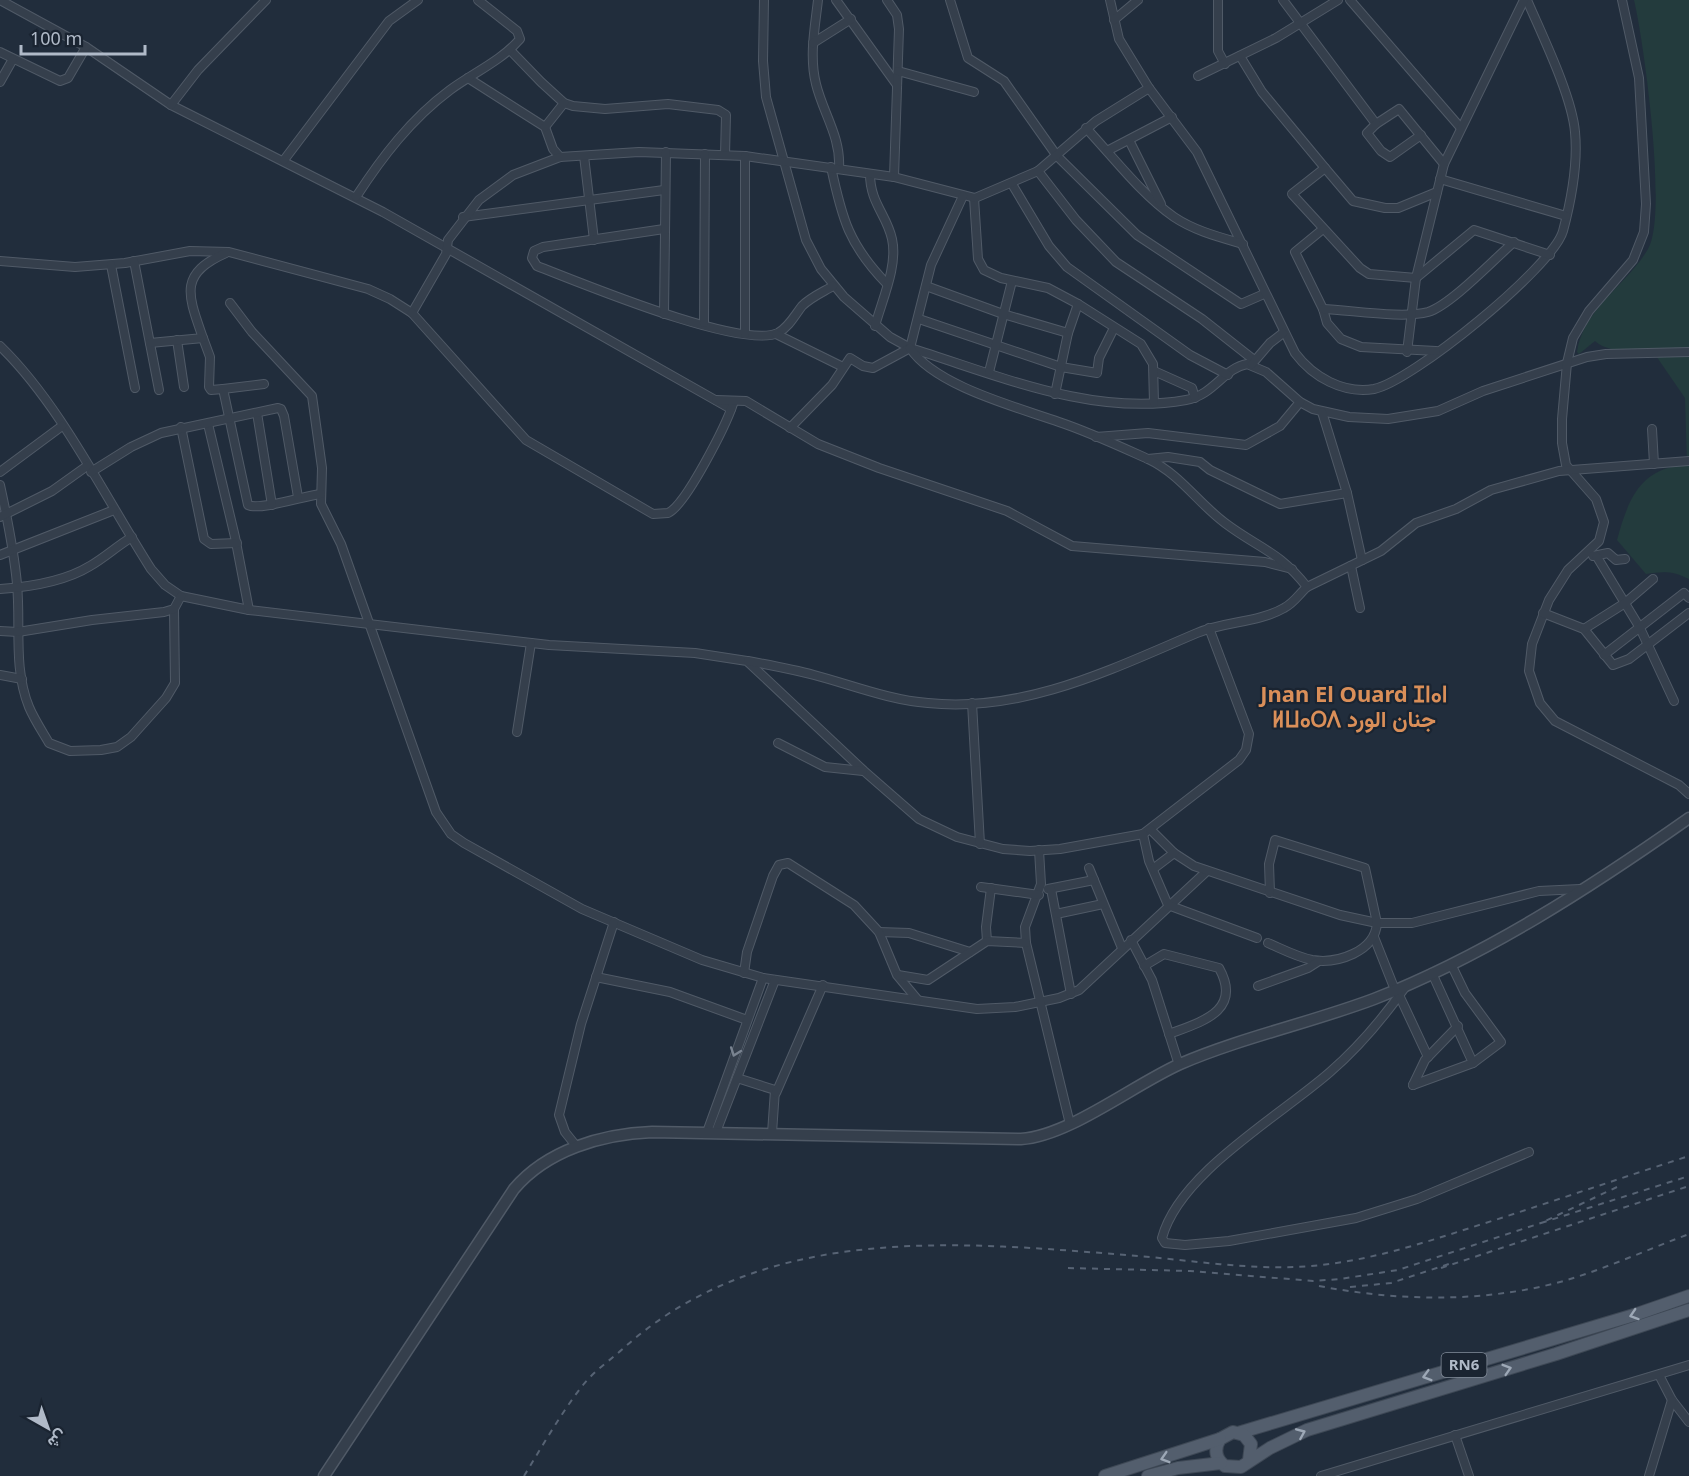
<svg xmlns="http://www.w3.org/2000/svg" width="1689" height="1476" viewBox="0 0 1689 1476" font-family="'Noto Sans',Vazirmatn,'Noto Sans Tifinagh',sans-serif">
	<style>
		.green { fill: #233b3d }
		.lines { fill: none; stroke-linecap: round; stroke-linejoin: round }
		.minor-casing { stroke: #505a67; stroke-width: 10 }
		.tertiary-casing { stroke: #505a67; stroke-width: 13 }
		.primary-casing { stroke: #3e4855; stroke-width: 14 }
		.minor { stroke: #353f4c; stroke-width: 8 }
		.tertiary { stroke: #353f4c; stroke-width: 10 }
		.primary { stroke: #535e6d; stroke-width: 12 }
		.rail { stroke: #576374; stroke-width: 2; stroke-dasharray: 6 6; stroke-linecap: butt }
		.oneway { stroke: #798390 }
		.oneway2 { stroke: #9da8b6 }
		.labels { text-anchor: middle; stroke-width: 4.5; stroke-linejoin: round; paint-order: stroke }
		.shield { fill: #1a2431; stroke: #838d9b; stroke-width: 1.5 }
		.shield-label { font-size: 15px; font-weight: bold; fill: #b0bac8 }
		.district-label { font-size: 22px; font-weight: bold; fill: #da8f59; stroke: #1a2431 }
	</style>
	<rect width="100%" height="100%" fill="#212d3c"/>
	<!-- green -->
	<path class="green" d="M1634 0H1689V579C1674 571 1663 571 1646 574L1617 540C1628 500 1640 467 1687 465L1685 398 1652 350C1634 350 1609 354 1595 341L1579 354 1577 352C1583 309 1627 285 1648 249 1668 216 1644 42 1634 0Z"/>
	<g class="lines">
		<!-- minor casing -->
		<g class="minor-casing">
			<g id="minor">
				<path d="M0 0 86 47 171 105 383 212 731 409"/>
				<path d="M764 0 763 61 766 97 806 240 821 269 844 297 890 337 910 348C998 375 1092 417 1186 400 1214 395 1224 368 1247 364L1266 372 1300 402 1313 409 1349 417 1388 419 1438 411 1483 391 1587 357 1606 354 1689 352"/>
				<path d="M818 0C815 27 809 56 816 84 823 113 841 137 839 168"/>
				<path d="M836 0 897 85"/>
				<path d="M887 0 897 15 899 29 894 177"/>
				<path d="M950 0 968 58 1004 81 1057 156 1137 235 1241 304 1264 294"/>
				<path d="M1110 0 1119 39 1149 88 1197 152 1295 353C1313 377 1343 394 1374 389 1411 382 1553 267 1563 231 1571 201 1578 163 1575 132 1572 96 1542 35 1527 0"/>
				<path d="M1218 0V51L1225 64"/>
				<path d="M1283 0 1376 124 1399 109 1444 164"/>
				<path d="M1350 0 1460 127"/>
				<path d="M1622 0 1639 78 1646 204 1644 232 1633 260 1589 311 1573 338 1567 363 1562 419V443L1566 465 1596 499 1604 522 1599 541 1568 570 1549 600 1532 644 1529 671 1540 703 1555 721 1679 785 1689 794"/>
				<path d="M1114 20 1138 0"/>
				<path d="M813 43 851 19"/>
				<path d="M510 50 541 82 564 103 573 106 605 109 668 104 718 110 726 115 725 155"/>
				<path d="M0 52 60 81 68 78 86 47"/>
				<path d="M1240 56 1262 92 1325 168"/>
				<path d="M898 71 974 92"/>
				<path d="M1198 76 1276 38 1338 0"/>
				<path d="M468 78 545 127 553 149 560 157"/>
				<path d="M0 82 13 59"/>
				<path d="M171 105 198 70 266 0"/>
				<path d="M1376 124 1367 133 1381 151 1390 157 1421 135"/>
				<path d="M545 127 564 103"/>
				<path d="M1086 128C1114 158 1141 194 1174 217 1195 231 1219 237 1243 244"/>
				<path d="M1129 140 1161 204"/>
				<path d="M1107 151 1172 117"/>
				<path d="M584 156 594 240"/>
				<path d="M284 160 389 21 418 0"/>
				<path d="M831 167C842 219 849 245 887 284"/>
				<path d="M1038 171 1076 220 1116 262 1202 319 1254 360"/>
				<path d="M870 174C870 203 887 215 892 239 898 266 882 300 875 326"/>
				<path d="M1440 179 1566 216"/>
				<path d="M1012 184 1049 246 1067 267 1190 355 1228 375"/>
				<path d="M1437 192 1398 208H1385L1353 201 1325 168 1292 194 1360 268 1369 274 1416 278 1474 230 1550 255"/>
				<path d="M356 197C382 157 411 119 450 90 473 73 501 61 520 39L517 31 478 0"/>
				<path d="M974 198 978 259 984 270 1001 278 1048 288 1078 304"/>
				<path d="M463 217 664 190"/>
				<path d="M664 229 543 247 534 251 532 258 537 266C579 282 741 350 778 333 789 327 795 315 802 306 811 297 823 292 833 286"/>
				<path d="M1323 229 1295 252 1323 309 1327 323 1341 339 1361 347 1436 351"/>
				<path d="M0 261 75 267 125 263 190 251 229 252 368 289 390 299 412 313 446 254 448 240 479 200 513 175 560 157 639 152 745 156 894 177 975 198 1038 171 1096 121 1149 88"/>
				<path d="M134 261 159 390"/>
				<path d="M111 265 135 388"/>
				<path d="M926 286 1003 314 1068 333"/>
				<path d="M230 303 252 332 312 396 322 468 321 504 341 544 436 812 451 834 464 843 582 909 702 960 763 978 977 1009 1015 1007 1059 998 1079 990 1207 871"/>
				<path d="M1323 309C1351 310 1403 319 1428 312 1451 305 1494 259 1514 242"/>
				<path d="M412 313 526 440 653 514 668 513C686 505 726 425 733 404"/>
				<path d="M664 314 666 152"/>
				<path d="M919 319 1061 367 1097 373 1099 358 1114 328"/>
				<path d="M704 323 705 154"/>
				<path d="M745 334V156"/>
				<path d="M776 334 843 367"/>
				<path d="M203 338 210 357 209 387 211 390 223 389"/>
				<path d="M177 340 184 387"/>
				<path d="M150 343 203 338C188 295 178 274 226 253"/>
				<path d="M0 346C60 404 105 497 151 569L165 585 181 596 249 610 549 645 695 653 747 661 864 771 919 819 957 837 1003 849 1030 851 1060 849 1143 834 1239 760 1246 750 1249 734 1209 628"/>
				<path d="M1407 352 1416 278 1444 164 1524 0"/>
				<path d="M1252 364 1270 343 1283 333"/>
				<path d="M1154 371 1192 388 1195 398"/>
				<path d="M989 372 1012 281"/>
				<path d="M264 384 223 389 248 505C259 511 304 496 321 494"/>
				<path d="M1055 394 1068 333 1078 304 1141 344 1153 364 1154 403"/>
				<path d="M716 400 746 401 818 444 879 468 1007 511 1072 546 1265 562 1292 569"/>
				<path d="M1322 412 1347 493 1362 560"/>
				<path d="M257 413 272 505"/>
				<path d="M208 424 235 537 249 610"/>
				<path d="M181 427 204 539 211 544 237 543"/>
				<path d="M790 428 832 385 850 358 863 366 873 368 910 348 931 265 963 196"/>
				<path d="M1652 429 1654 464"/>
				<path d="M1096 437 1148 433 1246 445 1280 426 1300 402"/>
				<path d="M1148 459 1168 457 1200 462 1210 470 1280 504 1347 493"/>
				<path d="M0 472 62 426"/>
				<path d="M91 472 131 447 161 433 278 408 281 409 284 416 298 497"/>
				<path d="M0 485C7 517 14 551 17 584 21 625 13 668 29 707 34 719 42 731 49 743L70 751 101 750 117 747 131 737 166 698 175 683 174 609"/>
				<path d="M0 517 52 491 87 466"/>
				<path d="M0 555 114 510"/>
				<path d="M1593 556 1608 553 1616 560 1625 559"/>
				<path d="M1597 557 1640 628 1674 701"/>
				<path d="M1351 566 1360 608"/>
				<path d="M1307 587 1381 551 1416 523 1456 509 1491 490 1559 471 1689 461"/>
				<path d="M0 589C29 587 64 582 90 566 104 558 117 546 132 537"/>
				<path d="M1543 613 1584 629 1613 665 1629 659 1689 613"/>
				<path d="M1584 629 1625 603 1653 579"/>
				<path d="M0 631 18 632 92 620 164 612 174 609 181 596"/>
				<path d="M1604 655 1684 593 1689 598"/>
				<path d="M748 661C770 665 792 669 814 675 852 685 889 700 928 703 1024 713 1112 669 1197 633 1225 621 1258 623 1284 608 1294 603 1299 594 1307 587 1279 551 1258 548 1225 523 1197 502 1180 474 1148 459 1119 446 1089 432 1059 422 1017 407 935 386 910 348"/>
				<path d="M0 675 22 679"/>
				<path d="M972 703 980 844"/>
				<path d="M517 732 531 643"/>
				<path d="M778 743 825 767 863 771"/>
				<path d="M1151 830 1174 853 1194 866 1340 915 1377 923H1412L1539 891 1580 889"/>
				<path d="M1143 834 1149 861 1168 905 1257 938"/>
				<path d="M1039 850 1041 884 1025 927 1026 943 1070 1124"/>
				<path d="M1089 868 1122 948"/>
				<path d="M1153 869 1174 853"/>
				<path d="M981 887 1039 895"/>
				<path d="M1048 889 1094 880"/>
				<path d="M1051 889 1071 994"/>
				<path d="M1056 914 1103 904"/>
				<path d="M879 932 909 933 970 952"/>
				<path d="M1374 937 1395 990"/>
				<path d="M1131 940 1152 980 1179 1065"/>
				<path d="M987 941 986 927 991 888"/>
				<path d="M1268 943C1282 949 1297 957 1312 960 1337 964 1375 952 1377 923L1365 868 1275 840 1269 864 1270 893"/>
				<path d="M1451 964 1465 993 1501 1042 1473 1063"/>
				<path d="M1144 966 1164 954 1219 968C1243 1011 1201 1022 1169 1034"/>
				<path d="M744 973 747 952 773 876 779 865 788 863 854 905 879 932 897 975 917 999"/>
				<path d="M898 975 928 980 987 941 1026 943"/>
				<path d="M596 977 670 992 747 1020"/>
				<path d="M1258 986 1308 968 1319 961"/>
				<path d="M1406 986C1384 1017 1359 1047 1330 1072 1280 1116 1179 1173 1162 1238L1165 1243 1185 1245 1229 1241 1356 1218 1417 1199 1529 1152"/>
				<path d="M1399 995 1428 1057"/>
				<path d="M737 1078 775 1090 772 1133"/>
				<path d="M1413 1085 1473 1063 1432 973"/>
				<path d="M1413 1085 1425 1060 1458 1026"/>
				<path d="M776 1093 823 985"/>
				<path d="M707 1132 763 978"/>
				<path d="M716 1132 775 980"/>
				<path d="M577 1147 565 1132 559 1115 581 1024 614 922"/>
				<path d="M1659 1375 1672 1400 1689 1422"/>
				<path d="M1455 1435 1469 1476"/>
				<path d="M1321 1476 1689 1365"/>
				<path d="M1649 1476 1672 1400"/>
			</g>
		</g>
		<!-- tertiary casing -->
		<g class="tertiary-casing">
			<path id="tertiary" d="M324 1476 514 1189C547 1150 602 1134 652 1132L1021 1139C1069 1136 1133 1085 1180 1064 1243 1037 1310 1023 1374 999 1486 955 1591 887 1689 818"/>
		</g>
		<!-- primary casing -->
		<g class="primary-casing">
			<g id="primary">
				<path d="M1238 1433 1634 1315 1689 1296"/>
				<path d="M1249 1460 1251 1444 1244 1435 1233 1432 1220 1439C1214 1449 1215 1459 1225 1466L1241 1467 1270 1448 1307 1430 1556 1354 1689 1310"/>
				<path d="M1105 1476 1220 1439"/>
				<path d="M1148 1476 1178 1468 1221 1463"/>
			</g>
		</g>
		<!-- minor -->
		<use href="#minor" class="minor"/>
		<!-- tertiary -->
		<use href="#tertiary" class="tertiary"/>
		<!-- primary -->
		<use href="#primary" class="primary"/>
		<!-- rail -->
		<g class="rail">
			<path d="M1617 1187 1541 1223 1689 1176"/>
			<path d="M1068 1268 1190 1271 1313 1281 1340 1279 1398 1270 1541 1223"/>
			<path d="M1441 1268 1689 1186"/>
			<path d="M1319 1286C1397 1301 1482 1303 1560 1282 1603 1270 1646 1250 1689 1234"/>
			<path d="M1350 1287 1391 1283 1449 1264"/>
			<path d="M524 1476C543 1445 561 1413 583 1385 595 1370 612 1359 626 1346 768 1221 963 1242 1138 1256 1198 1261 1262 1272 1322 1265 1382 1258 1438 1238 1495 1220 1560 1199 1624 1177 1689 1156"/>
		</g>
	</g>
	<!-- one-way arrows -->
	<defs><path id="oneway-chevron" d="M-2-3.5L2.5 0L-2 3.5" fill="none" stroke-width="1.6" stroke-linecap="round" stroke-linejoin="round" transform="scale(1.5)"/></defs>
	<use class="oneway" href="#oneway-chevron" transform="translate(735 1052) rotate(110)"/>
	<g class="oneway2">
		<use href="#oneway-chevron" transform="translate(1634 1315) rotate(162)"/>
		<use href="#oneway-chevron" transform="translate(1507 1369) rotate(-17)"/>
		<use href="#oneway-chevron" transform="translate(1427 1376) rotate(164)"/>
		<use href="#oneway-chevron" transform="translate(1301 1433) rotate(-23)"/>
		<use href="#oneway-chevron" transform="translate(1165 1458) rotate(163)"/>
	</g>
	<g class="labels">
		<!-- shield labels -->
		<rect class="shield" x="1441.5" y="1353" width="45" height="24" rx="4.5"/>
		<g class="shield-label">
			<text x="1464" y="1370">RN6</text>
		</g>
		<!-- district labels -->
		<g class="district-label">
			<text x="1354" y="702">Jnan El Ouard ⵊⵏⴰⵏ<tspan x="1354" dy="25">ⵍⵡⴰⵔⴷ جنان الورد</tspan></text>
		</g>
	</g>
	<!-- north arrow -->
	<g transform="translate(48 1428) rotate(140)" stroke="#1a2431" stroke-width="4.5" paint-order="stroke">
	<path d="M0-4.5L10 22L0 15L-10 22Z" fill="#b0bac8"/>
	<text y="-9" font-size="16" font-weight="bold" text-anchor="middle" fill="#b0bac8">ش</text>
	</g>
	<!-- scale -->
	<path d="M21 45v9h124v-9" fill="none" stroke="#b0bac8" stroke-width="3"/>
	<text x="30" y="45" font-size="18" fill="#b0bac8" stroke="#1a2431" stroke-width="4.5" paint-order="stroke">100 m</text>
</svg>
